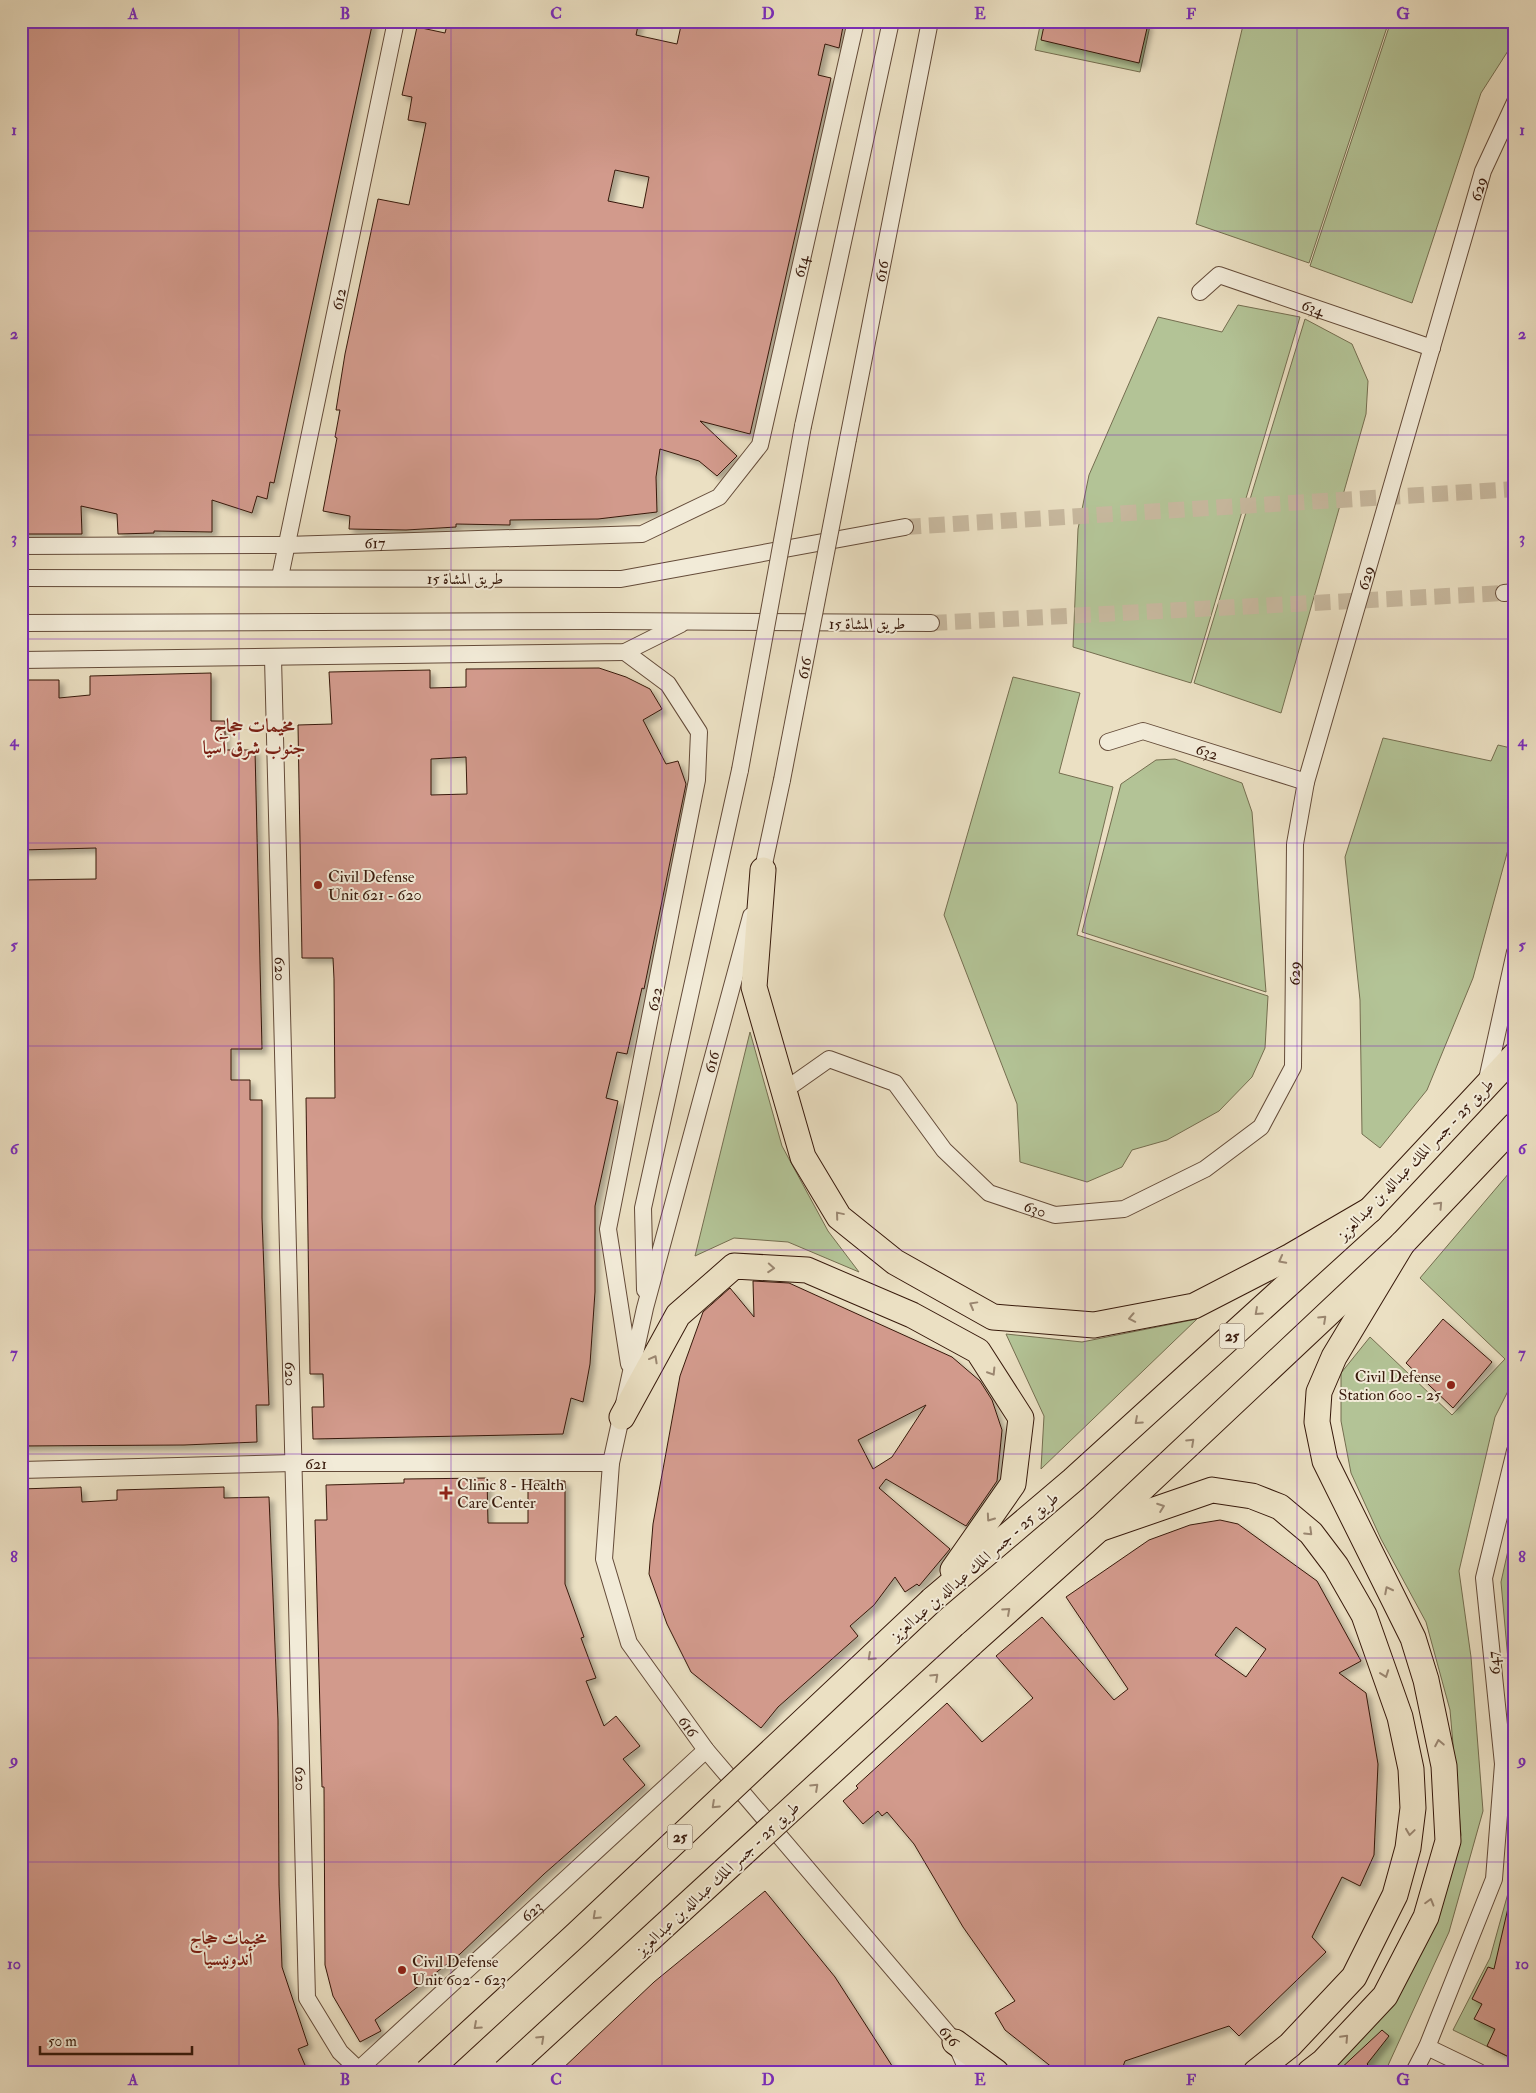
<svg xmlns="http://www.w3.org/2000/svg" width="1536" height="2093" viewBox="0 0 1536 2093" font-family="'IM FELL Double Pica',Amiri,serif">
	<style>
		.green { fill: #b3c396; stroke: #756e50 }
		.building { fill: #d29a8c; stroke: #37190b; fill-rule: evenodd; filter: url(#shadow) }
		.lines { fill: none; stroke-linecap: round; stroke-linejoin: round }
		.street-tunnel { stroke: #c7b89e; stroke-width: 16; stroke-dasharray: 16 8; stroke-linecap: butt }
		.street-casing { stroke: #644b39; stroke-width: 18 }
		.primary-casing { stroke: #37190b; stroke-width: 27 }
		.street { stroke: #f2ebd8; stroke-width: 16 }
		.primary { stroke: #ebe0c3; stroke-width: 25 }
		.street-bridge-casing { stroke: #644b39; stroke-width: 18; stroke-linecap: butt }
		.primary-bridge-casing { stroke: #37190b; stroke-width: 27; stroke-linecap: butt }
		.street-bridge { stroke: #f2ebd8; stroke-width: 16 }
		.primary-bridge { stroke: #ebe0c3; stroke-width: 25 }
		.oneway { stroke: #9a8670 }
		.grid { fill: none; stroke: #7b2cbf; stroke-width: 1; stroke-opacity: 0.55 }
		.poi-dot { fill: #8f2418; stroke: #f2ebd8; stroke-width: 2 }
		.labels { text-anchor: middle; stroke-width: 4; stroke-linejoin: round; paint-order: stroke }
		.shield { fill: #f2ebd8; stroke: #6f5848; stroke-width: 1 }
		.shield-label { font-size: 15px; font-weight: bold; fill: #37190b }
		.street-label { font-size: 16px; fill: #37190b; stroke: #f2ebd8 }
		.poi-label { font-size: 16px; fill: #37190b; stroke: #f2ebd8; text-anchor: start }
		.neighbourhood-label { font-size: 18px; font-weight: bold; fill: #7a1f14; stroke: #f2ebd8 }
		.quarter-label { font-size: 19px; font-weight: bold; fill: #7a1f14; stroke: #f2ebd8 }
		.neatline { fill: none; stroke: #7b2cbf; stroke-width: 2 }
		.grid-label { font-size: 16px; text-anchor: middle; font-weight: bold; fill: #7b2cbf }
	</style>
	<defs>
		<filter id="shadow"><feDropShadow dx="4.5" dy="4.5" stdDeviation="2.5" flood-color="#0004"/></filter>
	</defs>
	<rect width="100%" height="100%" fill="#ebe0c3"/>
	<filter id="stains"><feTurbulence type="fractalNoise" baseFrequency=".004" numOctaves="4"/><feColorMatrix values="0 0 0 0 .2 0 0 0 0 .09 0 0 0 0 .02 0 0 0 .5 -.17"/></filter>
	<radialGradient id="worn" r=".72"><stop offset=".6" stop-color="#630" stop-opacity="0"/><stop offset="1" stop-color="#630" stop-opacity=".3"/></radialGradient>
	<!-- green -->
	<g class="green">
		<path d="M1041 21H1151L1140 72 1035 50Z"/>
		<path d="M1244 21H1389L1309 263 1196 224Z"/>
		<path d="M1391 21H1515V40L1481 93 1412 303 1310 266Z"/>
		<path d="M1238 305 1300 317 1191 683 1073 647 1078 529 1089 475 1158 317 1222 332Z"/>
		<path d="M1305 319 1352 344 1368 381 1366 414 1281 713 1194 683Z"/>
		<path d="M1013 677 1080 693 1059 773 1113 787 1077 935 1268 996 1265 1048 1252 1077 1219 1111 1167 1140 1132 1150 1122 1167 1087 1182 1020 1162 1017 1104 944 915Z"/>
		<path d="M1383 738 1491 761 1498 745 1515 749V824L1473 978 1427 1090 1380 1148 1362 1134 1360 1000 1345 857Z"/>
		<path d="M1175 759 1242 783 1252 812 1266 992 1082 932 1121 784 1156 760Z"/>
		<path d="M750 1032 782 1146 828 1231 859 1272 788 1242 734 1238 695 1256Z"/>
		<path d="M1515 1166V1377L1495 1417 1459 1571 1471 1657 1483 1811 1449 1932 1385 2072H1321L1354 2048 1393 1999 1438 1918 1461 1835 1450 1710 1426 1622 1381 1539 1351 1473 1341 1421V1373L1370 1337 1452 1415 1505 1359 1420 1278Z"/>
		<path d="M1197 1319 1041 1469 1044 1416 1006 1334 1082 1342Z"/>
		<path d="M1515 1519V1704H1512L1501 1582Z"/>
		<path d="M1515 1868V2060L1453 2030 1490 1958Z"/>
	</g>
	<!-- building -->
	<g class="building">
		<path d="M21 21H373L274 483 270 482 267 499 257 496 252 513 212 500V532L154 531V533L118 534 117 514 81 506 82 534H21Z"/>
		<path d="M448 21H639L636 35 677 44 682 21H844L839 48 825 44 818 75 831 78 750 434 700 421 737 456 717 476 699 461 660 449 656 477 657 512 598 519 510 520V525L456 524V527L406 530 349 529 350 516 323 511 337 438 335 437 340 410H336L345 354 378 199 409 205 426 123 408 120 412 97 402 95 417 27 445 33ZM615 170 649 177 643 208 608 201Z"/>
		<path d="M1045 21H1138L1148 24 1139 63 1041 40Z"/>
		<path d="M599 668 626 677 650 689 662 709 643 720 666 764 678 761 686 784 644 989 642 988 627 1054 617 1052 606 1098 618 1101 595 1206V1292L590 1364 583 1402 571 1398 563 1434 313 1439 312 1407H324L323 1374H310L306 1098H335L334 979 333 958H302L298 725 332 724 329 672 430 670V688L466 687V669ZM466 757 467 794 431 795V759Z"/>
		<path d="M211 673V721H225V750H255L262 1049H231V1080H250V1100H262V1218L269 1405H256L257 1442 184 1445 21 1446V880L96 879V848L21 850V680H59V698L90 695V676Z"/>
		<path d="M753 1281 789 1283 952 1357 980 1381 992 1400 1002 1430 997 1481 966 1526 886 1479 879 1488 950 1549 919 1586 917 1584 905 1592 895 1577 874 1605 850 1626 858 1636 778 1707 761 1728 691 1672 667 1624 649 1574 653 1524 680 1376 703 1312 730 1288 754 1317ZM926 1405 892 1457 873 1469 858 1440Z"/>
		<path d="M1443 1319 1492 1362 1453 1408 1406 1363Z"/>
		<path d="M487 1478 488 1523H528V1481H565V1584L584 1637 581 1638 596 1678 586 1681 604 1726 616 1716 640 1746 623 1759 645 1785 544 1874 460 1954 375 2020 381 2031 360 2042 333 1996 325 1965 324 1787H322L315 1520H327L326 1485 404 1483V1479Z"/>
		<path d="M81 1487 82 1502 117 1500V1490L224 1487V1498L269 1497 278 1720 279 1885 282 1967 308 2045 298 2049 308 2072H21V1489Z"/>
		<path d="M1220 1520 1238 1524 1317 1581 1361 1661 1339 1673 1366 1693 1378 1764 1374 1855 1360 1886 1342 1877 1312 1937 1326 1952 1239 2036 1229 2026 1125 2061 1121 2072H1058L1005 2030 995 2013 1015 2001 963 1927 914 1844 887 1812 882 1816 878 1811 863 1824 843 1801 858 1788 856 1786 947 1703 982 1742 1033 1698 996 1656 1042 1617 1114 1700 1128 1689 1066 1597 1149 1540 1190 1525ZM1236 1627 1266 1649 1246 1677 1215 1655Z"/>
		<path d="M765 1891 835 1977 896 2072H559L654 1982Z"/>
		<path d="M1508 1908 1515 1909V2060L1487 2046 1495 2029 1474 2019 1482 2004 1472 1999 1488 1967 1494 1969Z"/>
		<path d="M1382 2030 1389 2036 1367 2064 1375 2072H1337Z"/>
	</g>
	<g class="lines">
		<!-- street-tunnel -->
		<g class="street-tunnel">
			<path d="M905 527 1515 489"/>
			<path d="M931 623 1504 593"/>
		</g>
		<!-- street casing -->
		<g class="street-casing">
			<g id="street">
				<path id="s1" d="M1200 292 1219 275 1432 348"/>
				<path d="M803 426 891 21"/>
				<path id="s2" d="M848 439 930 21"/>
				<path id="s3" d="M21 546 286 545 642 534 719 497 760 445 856 21"/>
				<path id="s4" d="M280 577 396 21"/>
				<path d="M21 578 621 579 905 527"/>
				<path d="M1504 593 1515 592"/>
				<path d="M21 623 607 621 931 623"/>
				<path d="M625 652 668 684 699 732 697 780 608 1229 629 1364"/>
				<path id="s5" d="M273 658 307 1998 340 2052 361 2072"/>
				<path d="M21 660 625 652 681 624"/>
				<path id="s6" d="M1108 742 1143 731 1306 782"/>
				<path d="M761 878 782 780"/>
				<path id="s7" d="M751 916 645 1308 611 1463 604 1559 629 1643 706 1750 955 2042 968 2072"/>
				<path d="M1486 1084 1515 952"/>
				<path id="s8" d="M785 1090 829 1059 895 1083 944 1150 989 1193 1055 1215 1124 1209 1205 1169 1261 1127 1293 1067 1295 844 1306 782 1483 171 1515 102"/>
				<path d="M645 1290 643 1208 740 770"/>
				<path id="s9" d="M21 1470 293 1463H611"/>
				<path d="M1427 2047 1479 2072"/>
				<path id="s10" d="M356 2072 706 1750"/>
				<path d="M1414 2072 1427 2047 1494 1879 1503 1764 1484 1578 1515 1451"/>
			</g>
		</g>
		<!-- primary casing -->
		<g class="primary-casing">
			<g id="primary">
				<path d="M763 870 754 987 803 1157 839 1217 895 1262 993 1317 1094 1325 1194 1306 1291 1256 1370 1210"/>
				<path d="M622 1417 678 1315 734 1266 807 1270 912 1315 978 1351 1021 1418 1013 1484 953 1570"/>
				<path d="M1099 1529 1212 1490 1252 1496 1280 1507 1311 1533 1336 1566 1364 1615 1400 1717 1411 1769 1413 1808 1408 1848 1395 1895 1354 1977 1290 2045 1256 2072"/>
				<path d="M932 1600 1073 1480 1370 1210 1515 1055"/>
				<path d="M971 1644 1099 1529 1402 1244 1515 1125"/>
				<path d="M955 2042 996 2072"/>
				<path d="M1310 2072 1323 2062 1385 1996 1426 1917 1448 1841 1444 1766 1426 1680 1413 1638 1325 1461 1317 1422 1319 1392 1334 1357 1402 1244"/>
			</g>
		</g>
		<!-- street -->
		<use href="#street" class="street"/>
		<!-- primary -->
		<use href="#primary" class="primary"/>
		<!-- street-bridge casing -->
		<g class="street-bridge-casing">
			<g id="street-bridge">
				<path d="M740 770 803 426"/>
				<path id="s11" d="M782 780 848 439"/>
			</g>
		</g>
		<!-- primary-bridge casing -->
		<g class="primary-bridge-casing">
			<g id="primary-bridge">
				<path d="M427 2072 577 1934 932 1600"/>
				<path d="M505 2072 971 1644"/>
			</g>
		</g>
		<!-- street-bridge -->
		<use href="#street-bridge" class="street-bridge"/>
		<!-- primary-bridge -->
		<use href="#primary-bridge" class="primary-bridge"/>
	</g>
	<!-- one-way arrows -->
	<defs><path id="oneway-chevron" d="M-2-3.5L2.5 0L-2 3.5" fill="none" stroke-width="1.6" stroke-linecap="round" stroke-linejoin="round" transform="scale(1.25)"/></defs>
	<g class="oneway">
		<use href="#oneway-chevron" transform="translate(1439 1205) rotate(-47)"/>
		<use href="#oneway-chevron" transform="translate(839 1215) rotate(-130)"/>
		<use href="#oneway-chevron" transform="translate(1282 1260) rotate(152)"/>
		<use href="#oneway-chevron" transform="translate(771 1268) rotate(4)"/>
		<use href="#oneway-chevron" transform="translate(973 1305) rotate(-151)"/>
		<use href="#oneway-chevron" transform="translate(1258 1312) rotate(138)"/>
		<use href="#oneway-chevron" transform="translate(1132 1318) rotate(169)"/>
		<use href="#oneway-chevron" transform="translate(1323 1319) rotate(-43)"/>
		<use href="#oneway-chevron" transform="translate(654 1359) rotate(-61)"/>
		<use href="#oneway-chevron" transform="translate(992 1372) rotate(58)"/>
		<use href="#oneway-chevron" transform="translate(1138 1421) rotate(138)"/>
		<use href="#oneway-chevron" transform="translate(1191 1442) rotate(-43)"/>
		<use href="#oneway-chevron" transform="translate(1161 1507) rotate(-20)"/>
		<use href="#oneway-chevron" transform="translate(990 1518) rotate(125)"/>
		<use href="#oneway-chevron" transform="translate(1309 1532) rotate(44)"/>
		<use href="#oneway-chevron" transform="translate(1388 1590) rotate(-117)"/>
		<use href="#oneway-chevron" transform="translate(1007 1611) rotate(-42)"/>
		<use href="#oneway-chevron" transform="translate(871 1657) rotate(137)"/>
		<use href="#oneway-chevron" transform="translate(1385 1674) rotate(70)"/>
		<use href="#oneway-chevron" transform="translate(935 1677) rotate(-43)"/>
		<use href="#oneway-chevron" transform="translate(1439 1743) rotate(-101)"/>
		<use href="#oneway-chevron" transform="translate(815 1787) rotate(-43)"/>
		<use href="#oneway-chevron" transform="translate(715 1805) rotate(137)"/>
		<use href="#oneway-chevron" transform="translate(1410 1832) rotate(98)"/>
		<use href="#oneway-chevron" transform="translate(1430 1902) rotate(-74)"/>
		<use href="#oneway-chevron" transform="translate(596 1916) rotate(137)"/>
		<use href="#oneway-chevron" transform="translate(477 2026) rotate(138)"/>
		<use href="#oneway-chevron" transform="translate(1345 2038) rotate(-47)"/>
		<use href="#oneway-chevron" transform="translate(541 2039) rotate(-43)"/>
	</g>
	<!-- grid -->
	<path class="grid" d="M239 21V2072M451 21V2072M662 21V2072M874 21V2072M1085 21V2072M1297 21V2072M21 231H1515M21 435H1515M21 639H1515M21 843H1515M21 1046H1515M21 1250H1515M21 1454H1515M21 1658H1515M21 1862H1515"/>
	<!-- markers -->
	<g class="poi-dot">
		<circle cx="318" cy="885" r="5"/>
		<circle cx="1451" cy="1385" r="5"/>
		<path d="M443.5 1485.5h5v5h5v5h-5v5h-5v-5h-5v-5h5z"/>
		<circle cx="402" cy="1970" r="5"/>
	</g>
	<g class="labels">
		<!-- shield labels -->
		<g class="shield">
			<rect x="1219.5" y="1323.5" width="25" height="25" rx="4"/>
			<rect x="667.5" y="1824.5" width="25" height="25" rx="4"/>
		</g>
		<g class="shield-label">
			<text x="1232" y="1341">25</text>
			<text x="680" y="1842">25</text>
		</g>
		<!-- street labels -->
		<g class="street-label">
			<text dy="6" stroke="none"><textPath href="#s8" startOffset="1540">629</textPath></text>
			<text dy="6" stroke="none"><textPath href="#s3" startOffset="956">614</textPath></text>
			<text dy="6" stroke="none"><textPath href="#s2" startOffset="171">616</textPath></text>
			<text dy="6" stroke="none"><textPath href="#s4" startOffset="284">612</textPath></text>
			<text dy="6" stroke="none"><textPath href="#s1" startOffset="125">634</textPath></text>
			<text dy="6" stroke="none"><textPath href="#s3" startOffset="354">617</textPath></text>
			<text x="465" y="584">طريق المشاة 15</text>
			<text dy="6" stroke="none"><textPath href="#s8" startOffset="1135">629</textPath></text>
			<text x="867" y="629">طريق المشاة 15</text>
			<text dy="6" stroke="none"><textPath href="#s11" startOffset="114">616</textPath></text>
			<text dy="6" stroke="none"><textPath href="#s6" startOffset="104">632</textPath></text>
			<text dy="6" stroke="none"><textPath href="#s5" startOffset="311">620</textPath></text>
			<text dy="6" stroke="none"><textPath href="#s8" startOffset="730">629</textPath></text>
			<text transform="translate(654 999) rotate(-79)" y="6">622</text>
			<text transform="translate(711 1062) rotate(-75)" y="6">616</text>
			<text transform="translate(1415 1159) rotate(-46)" y="6">طريق 25 - جسر الملك عبدالله بن عبدالعزيز</text>
			<text dy="6" stroke="none"><textPath href="#s8" startOffset="318">630</textPath></text>
			<text dy="6" stroke="none"><textPath href="#s5" startOffset="716">620</textPath></text>
			<text dy="6" stroke="none"><textPath href="#s9" startOffset="295">621</textPath></text>
			<text transform="translate(974 1566) rotate(-41)" y="6">طريق 25 - جسر الملك عبدالله بن عبدالعزيز</text>
			<text transform="translate(1493 1663) rotate(-96)" y="6">647</text>
			<text dy="6" stroke="none"><textPath href="#s7" startOffset="851">616</textPath></text>
			<text dy="6" stroke="none"><textPath href="#s5" startOffset="1121">620</textPath></text>
			<text transform="translate(717 1878) rotate(-43)" y="6">طريق 25 - جسر الملك عبدالله بن عبدالعزيز</text>
			<text dy="6" stroke="none"><textPath href="#s10" startOffset="238">623</textPath></text>
			<text dy="6" stroke="none"><textPath href="#s7" startOffset="1256">616</textPath></text>
		</g>
		<!-- poi labels -->
		<g class="poi-label">
			<text x="328" y="882">Civil Defense<tspan x="328" dy="18">Unit 621 - 620</tspan></text>
			<text x="1441" y="1382" text-anchor="end">Civil Defense<tspan x="1441" dy="18">Station 600 - 25</tspan></text>
			<text x="457" y="1490">Clinic 8 - Health<tspan x="457" dy="18">Care Center</tspan></text>
			<text x="412" y="1967">Civil Defense<tspan x="412" dy="18">Unit 602 - 623</tspan></text>
		</g>
		<!-- neighbourhood labels -->
		<g class="neighbourhood-label">
			<text x="228" y="1944">مخيمات حجاج<tspan x="228" dy="21">أندونيسيا</tspan></text>
		</g>
		<!-- quarter labels -->
		<g class="quarter-label">
			<text x="254" y="732">مخيمات حجاج<tspan x="254" dy="22">جنوب شرق آسيا</tspan></text>
		</g>
	</g>
	<!-- margin -->
	<rect width="1536" height="2093" fill="none" stroke="#ebe0c3" stroke-width="55"/>
	<!-- scale -->
	<path d="M40 2046v8h152v-8" fill="none" stroke="#37190b" stroke-width="2.5"/>
	<text x="48" y="2046" font-size="15" fill="#37190b" stroke="#f2ebd8" stroke-width="4" paint-order="stroke">50 m</text>
	<rect x="28" y="28" width="1480" height="2038" class="neatline"/>
	<g class="grid-label">
		<text x="133" y="19">A</text>
		<text x="345" y="19">B</text>
		<text x="556" y="19">C</text>
		<text x="768" y="19">D</text>
		<text x="980" y="19">E</text>
		<text x="1191" y="19">F</text>
		<text x="1403" y="19">G</text>
		<text x="14" y="135">1</text>
		<text x="1522" y="135">1</text>
		<text x="14" y="339">2</text>
		<text x="1522" y="339">2</text>
		<text x="14" y="543">3</text>
		<text x="1522" y="543">3</text>
		<text x="14" y="746">4</text>
		<text x="1522" y="746">4</text>
		<text x="14" y="950">5</text>
		<text x="1522" y="950">5</text>
		<text x="14" y="1154">6</text>
		<text x="1522" y="1154">6</text>
		<text x="14" y="1358">7</text>
		<text x="1522" y="1358">7</text>
		<text x="14" y="1562">8</text>
		<text x="1522" y="1562">8</text>
		<text x="14" y="1765">9</text>
		<text x="1522" y="1765">9</text>
		<text x="14" y="1969">10</text>
		<text x="1522" y="1969">10</text>
		<text x="133" y="2085">A</text>
		<text x="345" y="2085">B</text>
		<text x="556" y="2085">C</text>
		<text x="768" y="2085">D</text>
		<text x="980" y="2085">E</text>
		<text x="1191" y="2085">F</text>
		<text x="1403" y="2085">G</text>
	</g>
	<rect width="100%" height="100%" filter="url(#stains)"/>
	<rect width="100%" height="100%" fill="url(#worn)"/>
</svg>
